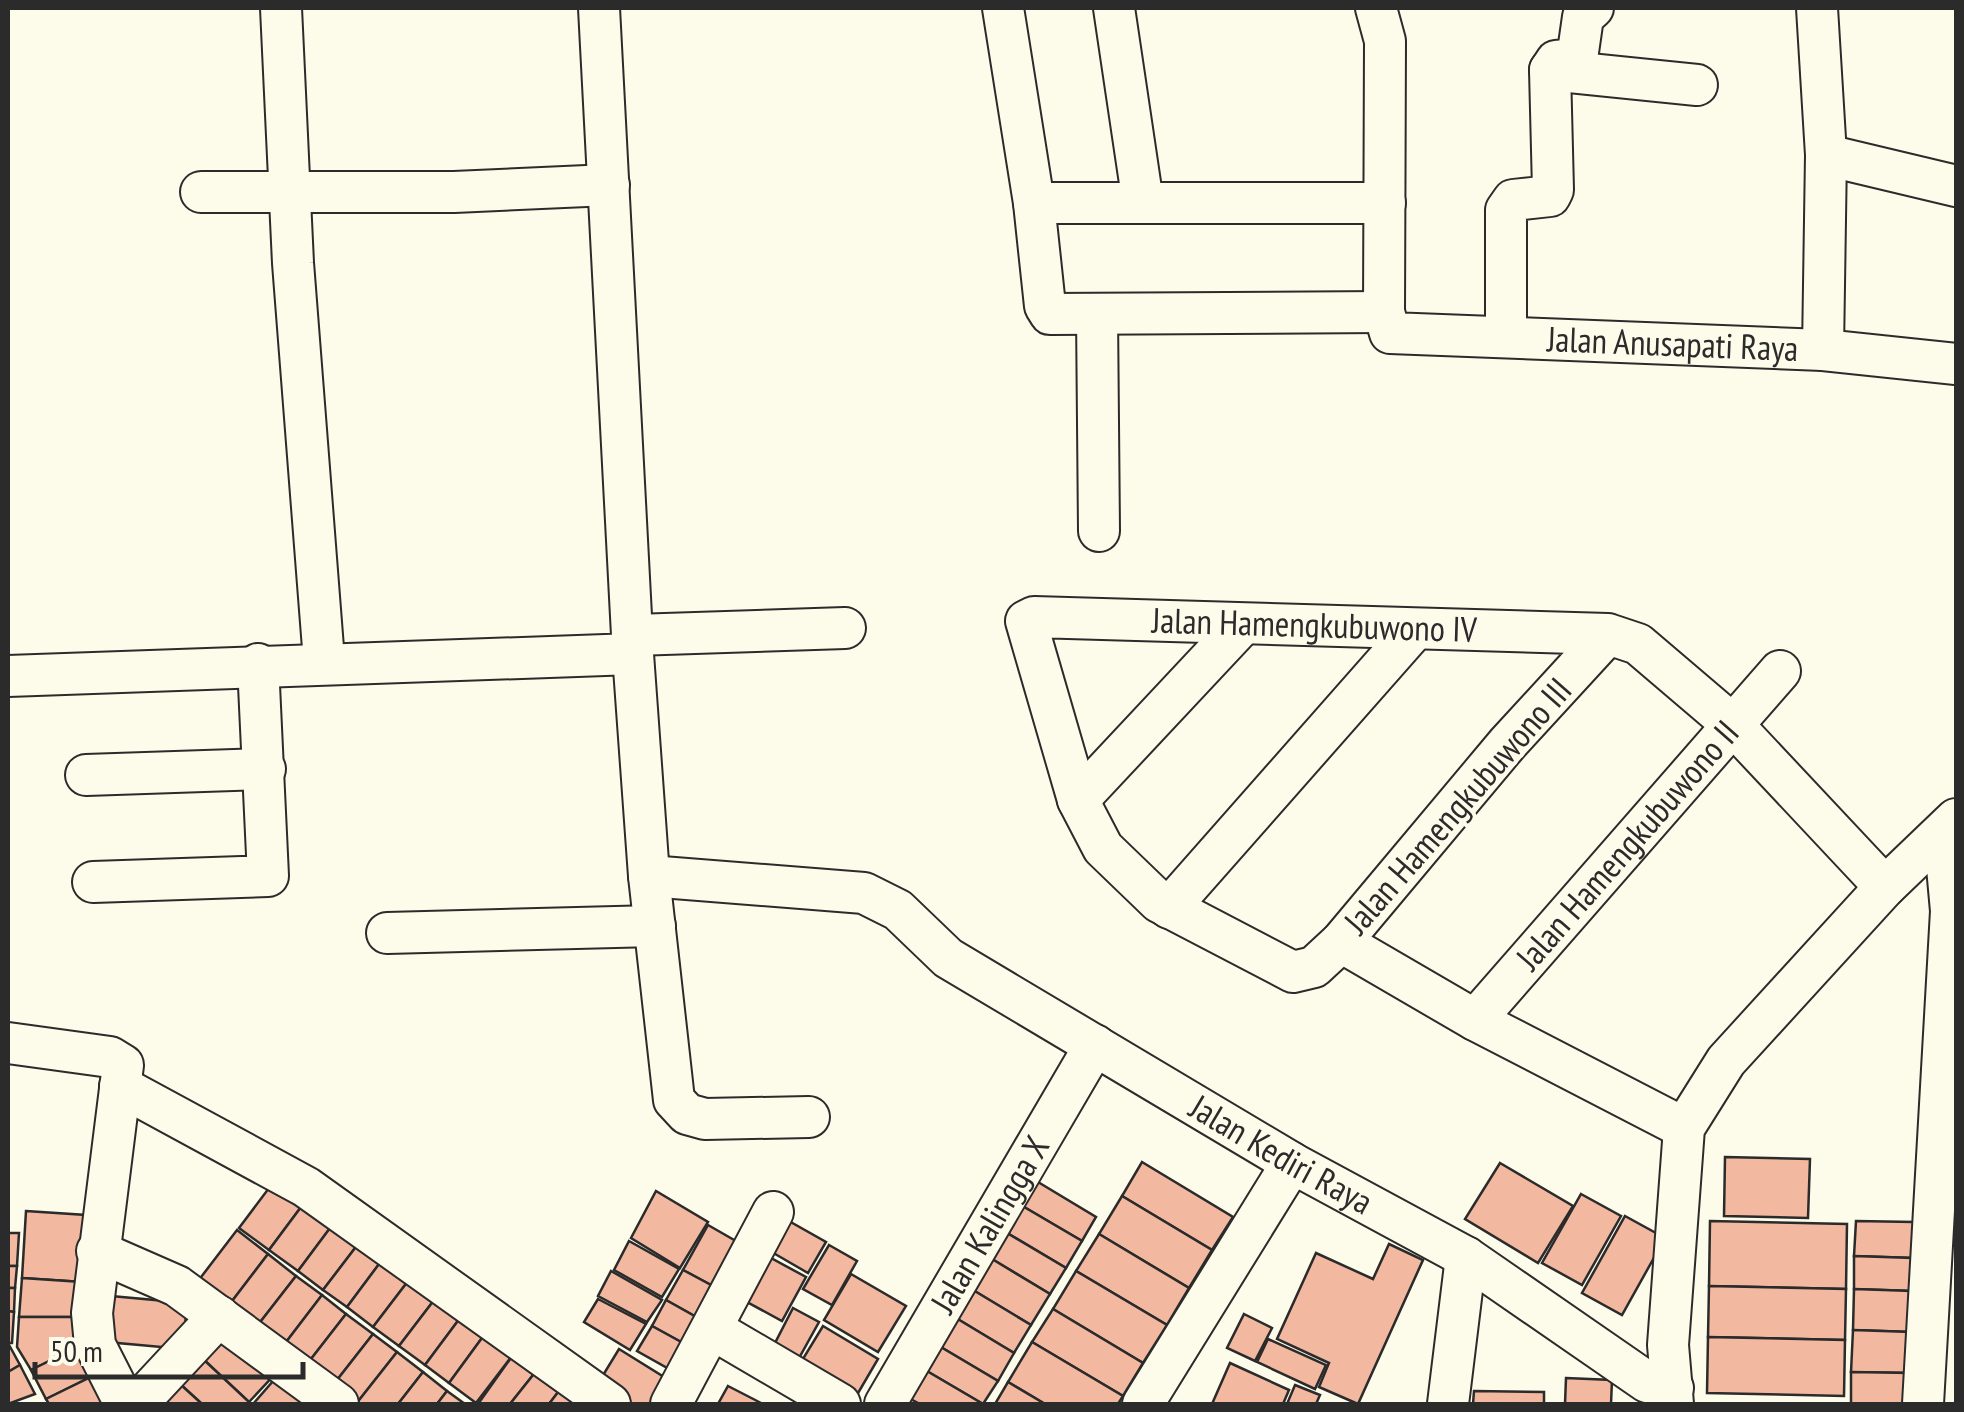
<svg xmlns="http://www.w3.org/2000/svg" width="1964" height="1412" viewBox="0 0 1964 1412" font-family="'PT Sans Narrow',sans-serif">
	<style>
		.building { fill: #f2b8a0; stroke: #2b2b2b; stroke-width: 2.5 }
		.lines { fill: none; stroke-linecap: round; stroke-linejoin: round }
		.minor-casing { stroke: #2b2b2b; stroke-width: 44 }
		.minor { stroke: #fdfbea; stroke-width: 40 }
		.labels { text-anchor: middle; stroke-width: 8; stroke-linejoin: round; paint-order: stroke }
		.street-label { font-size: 35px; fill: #2b2b2b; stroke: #fdfbea }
	</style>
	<rect width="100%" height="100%" fill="#fdfbea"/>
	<!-- building -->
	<g class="building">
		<path d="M1725 1157 1810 1159 1808 1218 1724 1216Z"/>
		<path d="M1142 1162 1233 1217 1212 1250 1122 1196Z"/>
		<path d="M1500 1163 1573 1206 1538 1263 1465 1219Z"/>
		<path d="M281 1172 310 1195 269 1250 239 1228Z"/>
		<path d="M1033 1179 1096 1217 1082 1241 1019 1204Z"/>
		<path d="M656 1191 708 1222 680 1268 631 1238Z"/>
		<path d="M1581 1194 1621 1216 1582 1285 1542 1263Z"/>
		<path d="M310 1195 339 1216 298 1271 269 1250Z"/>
		<path d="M1122 1196 1212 1250 1189 1288 1099 1234Z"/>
		<path d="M1019 1204 1082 1241 1066 1268 1002 1230Z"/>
		<path d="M26 1211 86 1215 82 1282 22 1278Z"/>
		<path d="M339 1216 365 1235 323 1290 298 1271Z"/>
		<path d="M780 1216 826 1242 808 1273 763 1247Z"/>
		<path d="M1625 1216 1665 1238 1622 1315 1582 1293Z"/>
		<path d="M1710 1221 1847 1224 1846 1289 1709 1286Z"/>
		<path d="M1856 1221 1914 1222 1913 1258 1854 1256Z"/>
		<path d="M708 1225 748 1248 724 1292 683 1270Z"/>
		<path d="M237 1230 268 1254 226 1309 195 1285Z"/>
		<path d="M1002 1230 1066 1268 1050 1294 987 1256Z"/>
		<path d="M8 1233H19L17 1266H8Z"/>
		<path d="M1099 1234 1189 1288 1167 1325 1076 1271Z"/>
		<path d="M365 1235 388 1252 347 1307 323 1290Z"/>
		<path d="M629 1241 679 1269 662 1297 614 1270Z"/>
		<path d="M1389 1244 1423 1260 1358 1404 1319 1387 1329 1363 1277 1339 1316 1253 1373 1279Z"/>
		<path d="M829 1245 857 1261 832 1305 803 1289Z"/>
		<path d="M758 1251 806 1277 782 1321 734 1295Z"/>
		<path d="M388 1252 415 1272 373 1327 347 1307Z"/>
		<path d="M268 1254 296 1276 254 1330 226 1309Z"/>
		<path d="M987 1256 1050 1294 1031 1325 968 1287Z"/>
		<path d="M1854 1256 1913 1258 1912 1291 1854 1289Z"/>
		<path d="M8 1266H17L15 1288H8Z"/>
		<path d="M683 1270 724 1292 707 1323 666 1300Z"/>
		<path d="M611 1271 662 1300 647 1322 598 1296Z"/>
		<path d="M1076 1271 1167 1325 1143 1363 1053 1309Z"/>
		<path d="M415 1272 441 1291 399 1346 373 1327Z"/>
		<path d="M851 1274 906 1306 878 1352 824 1320Z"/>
		<path d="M296 1276 322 1295 280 1350 254 1330Z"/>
		<path d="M22 1278 82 1282 79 1317H19Z"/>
		<path d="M1709 1286 1846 1289 1845 1340 1708 1337Z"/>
		<path d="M968 1287 1031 1325 1014 1353 951 1315Z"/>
		<path d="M8 1288H15L14 1312 8 1311Z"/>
		<path d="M1854 1289 1912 1291 1911 1332 1853 1330Z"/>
		<path d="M441 1291 466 1310 425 1365 399 1346Z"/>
		<path d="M322 1295 346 1314 304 1368 280 1350Z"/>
		<path d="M111 1296 187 1303 183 1349 107 1342Z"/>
		<path d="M598 1299 646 1324 630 1350 584 1322Z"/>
		<path d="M666 1300 707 1323 692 1348 652 1326Z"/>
		<path d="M793 1308 819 1322 799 1358 774 1345Z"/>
		<path d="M1053 1309 1143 1363 1123 1396 1032 1342Z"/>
		<path d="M466 1310 490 1327 449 1383 425 1365Z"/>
		<path d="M8 1311 14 1312 12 1343H8Z"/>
		<path d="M346 1314 373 1334 330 1389 304 1368Z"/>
		<path d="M1244 1314 1272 1328 1255 1361 1227 1348Z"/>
		<path d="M951 1315 1014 1353 998 1381 934 1343Z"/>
		<path d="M19 1317H79L82 1345 31 1370 17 1347Z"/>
		<path d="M652 1326 692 1348 678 1374 637 1351Z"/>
		<path d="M823 1326 878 1359 854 1400 798 1367Z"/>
		<path d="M490 1327 518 1348 476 1403 449 1383Z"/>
		<path d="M230 1330 276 1373 249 1402 203 1359Z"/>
		<path d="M1853 1330 1911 1332V1373L1851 1372Z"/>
		<path d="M373 1334 397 1352 356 1404 330 1389Z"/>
		<path d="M1708 1337 1845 1340 1844 1396 1707 1393Z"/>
		<path d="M1268 1339 1326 1365 1315 1389 1257 1362Z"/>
		<path d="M1032 1342 1123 1396 1118 1404H1045L1008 1382Z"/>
		<path d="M8 1343 20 1365 8 1372Z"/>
		<path d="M934 1343 998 1381 983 1404 920 1367Z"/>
		<path d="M82 1345 97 1374 46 1399 31 1370Z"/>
		<path d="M518 1348 541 1365 510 1404H478Z"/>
		<path d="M619 1349 672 1382 659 1404H629L597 1385Z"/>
		<path d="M397 1352 423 1372 398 1404H356Z"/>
		<path d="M203 1359 249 1402 247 1404H202L180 1384Z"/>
		<path d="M1230 1363 1289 1390 1283 1404H1212Z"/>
		<path d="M20 1365 35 1394 8 1404V1372Z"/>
		<path d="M541 1365 565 1383 549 1404H510Z"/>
		<path d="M920 1367 983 1404H920L903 1395Z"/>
		<path d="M281 1372 318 1404H253Z"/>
		<path d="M423 1372 447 1391 437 1404H398Z"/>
		<path d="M1851 1372 1911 1373 1909 1404H1851Z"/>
		<path d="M97 1374 110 1400 101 1404H49L46 1399Z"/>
		<path d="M1566 1378 1612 1380 1611 1404H1565Z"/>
		<path d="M1008 1382 1045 1404H995Z"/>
		<path d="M565 1383 587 1404H549Z"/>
		<path d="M180 1384 202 1404H159Z"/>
		<path d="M1295 1385 1320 1395 1316 1404H1287Z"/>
		<path d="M728 1386 763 1404H718Z"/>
		<path d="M447 1391 465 1404H437Z"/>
		<path d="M1474 1391 1544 1392V1404H1473Z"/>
	</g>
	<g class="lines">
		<!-- minor casing -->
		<g class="minor-casing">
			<g id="minor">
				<path d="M281 8 293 263 324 661"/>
				<path d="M1003 8 1034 203 1045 306 1050 314 1384 312"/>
				<path d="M1114 8 1143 203"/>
				<path id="s1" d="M1376 8 1385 41 1384 312 1390 333 1823 350 1956 364"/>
				<path d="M1817 8 1826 155 1823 350"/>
				<path d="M1550 70 1697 85"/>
				<path d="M1826 155 1956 186"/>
				<path d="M201 192H454L609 185"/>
				<path d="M1034 203H1385"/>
				<path d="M1097 314 1099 531"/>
				<path d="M1506 336V210L1513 200 1550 196 1553 190 1550 70 1556 61 1577 59 1583 17 1593 8"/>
				<path id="s2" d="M1608 634 1507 744 1341 942 1314 967 1293 972 1159 902 1103 848 1078 800 1026 621 1034 617 1608 634 1638 644 1733 725 1885 887"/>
				<path d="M634 635 845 628"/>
				<path d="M633 654 649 876 674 1100 687 1114 705 1119 809 1117"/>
				<path d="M8 676 633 654 599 8"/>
				<path d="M86 775 265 769"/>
				<path d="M1078 800 1241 626"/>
				<path id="s3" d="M649 876 864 893 898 910 948 958 1292 1163 1466 1257 1647 1382 1673 1388"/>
				<path d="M93 882 268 876 258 664"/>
				<path d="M1169 908 1415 629"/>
				<path d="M387 933 655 926"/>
				<path d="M1341 942 1475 1020 1684 1128"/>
				<path id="s4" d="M1475 1020 1780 671"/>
				<path d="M8 1043 110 1057 123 1065 92 1313 95 1345 125 1404"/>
				<path d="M120 1086 306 1187 610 1404"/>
				<path d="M97 1251 177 1286 338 1404"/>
				<path d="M712 1329 840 1404"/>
				<path d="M137 1404 219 1316"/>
				<path d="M671 1404 773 1212"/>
				<path id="s5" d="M885 1404 1095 1045"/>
				<path d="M1143 1404 1292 1163"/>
				<path d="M1448 1404 1466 1257"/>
				<path d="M1673 1404 1668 1345 1684 1128 1726 1061 1885 887 1956 819"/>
				<path d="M1923 1404 1951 911 1944 834"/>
			</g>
		</g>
		<!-- minor -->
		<use href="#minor" class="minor"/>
	</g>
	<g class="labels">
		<!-- street labels -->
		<g class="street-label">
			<text dy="12" stroke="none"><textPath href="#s1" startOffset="610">Jalan Anusapati Raya</textPath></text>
			<text dy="12" stroke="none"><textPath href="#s2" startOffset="1225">Jalan Hamengkubuwono IV</textPath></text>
			<text transform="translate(1458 806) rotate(-49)" y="12">Jalan Hamengkubuwono III</text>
			<text dy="12" stroke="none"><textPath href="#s4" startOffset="232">Jalan Hamengkubuwono II</textPath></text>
			<text dy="12" stroke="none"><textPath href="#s3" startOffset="710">Jalan Kediri Raya</textPath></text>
			<text dy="12" stroke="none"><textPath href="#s5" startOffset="208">Jalan Kalingga X</textPath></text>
		</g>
	</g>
	<!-- border -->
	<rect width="1964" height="1412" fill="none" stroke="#2b2b2b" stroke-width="20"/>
	<!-- scale -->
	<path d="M35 1362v15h268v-15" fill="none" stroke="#2b2b2b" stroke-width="5"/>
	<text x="50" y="1362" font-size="30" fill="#2b2b2b" stroke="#fdfbea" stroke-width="8" paint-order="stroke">50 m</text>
</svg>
